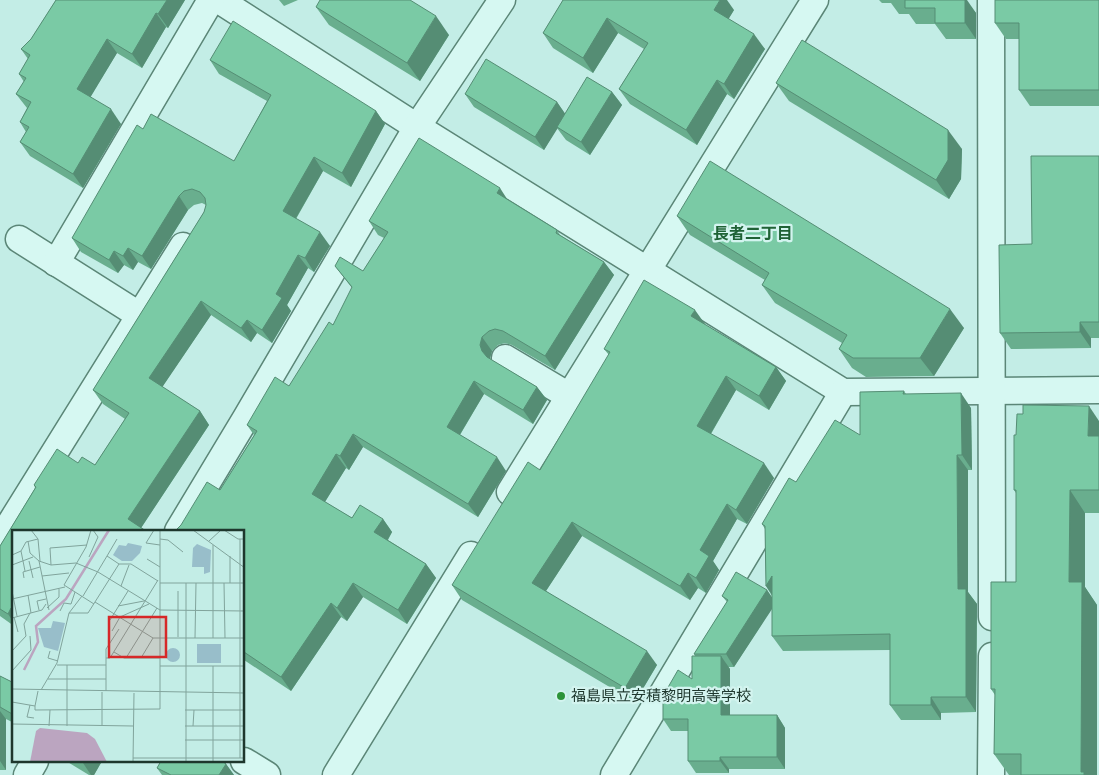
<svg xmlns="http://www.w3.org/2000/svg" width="1099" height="775" viewBox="0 0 1099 775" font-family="Merriweather,'Noto Sans JP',serif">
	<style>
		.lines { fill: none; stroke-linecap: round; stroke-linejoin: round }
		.street-casing { stroke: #5b8677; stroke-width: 29 }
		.street { stroke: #d6f8f2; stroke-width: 26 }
		.wall { fill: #69ae8e }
		.shaded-wall { fill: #558d74 }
		.building { fill: #7acaa5; stroke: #558d74 }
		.poi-dot { fill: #2c9439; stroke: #d3f4ef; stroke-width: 2 }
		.labels { text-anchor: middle; stroke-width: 4.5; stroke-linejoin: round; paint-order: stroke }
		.poi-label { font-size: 15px; fill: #1e372d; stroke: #d3f4ef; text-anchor: start }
		.neighbourhood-label { font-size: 16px; font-weight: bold; fill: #1f6235; stroke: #d3f4ef }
		.inset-river { fill: none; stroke: #bba5c0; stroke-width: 2.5 }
		.inset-road { fill: none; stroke: #81a49c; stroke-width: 1 }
		.view { fill: #d62828; fill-opacity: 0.15; stroke: #d62828; stroke-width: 2.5 }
		.inset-edge { fill: none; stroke: #1e372d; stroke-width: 2.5 }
	</style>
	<rect width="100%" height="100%" fill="#c3ede6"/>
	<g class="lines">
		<!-- street casing -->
		<g class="street-casing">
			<g id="street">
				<path d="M219 0 417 127 843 392 1099 390"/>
				<path d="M991 0 992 617"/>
				<path d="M19 239 139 315"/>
				<path d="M56 263 211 0"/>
				<path d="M505 358 569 396"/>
				<path d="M510 492 815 0"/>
				<path d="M178 531 246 418 417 127 502 0"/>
				<path d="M0 540 183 246"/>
				<path d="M244 761 267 775"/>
				<path d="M27 775 35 761"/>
				<path d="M336 775 471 555"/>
				<path d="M614 775 843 392"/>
				<path d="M991 775 992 656"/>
			</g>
		</g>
		<!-- street -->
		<use href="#street" class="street"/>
	</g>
	<!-- wall -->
	<g class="wall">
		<path d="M56 0H185L168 28 166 27 142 68 117 53 90 97 121 124 83 188 30 156 20 142 26 132 20 122 27 108 16 94 24 82 19 74 28 59 21 49 31 39Z"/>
		<path d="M279 0H298L284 6Z"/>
		<path d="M563 0 734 10 728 19 765 49 734 99 727 94 697 145 630 104 619 89 644 49 618 33 593 73 553 48 543 33Z"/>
		<path d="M879 0H965L976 13V39H946L935 24H916L909 14H899L891 3H882Z"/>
		<path d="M1099 0V106H1030L1019 90V39H1006L995 23Z"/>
		<path d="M316 7 449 35 420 81 329 25Z"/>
		<path d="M210 60 376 111 385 124 351 187 323 171 296 219 330 246 314 272 308 268 287 305 291 311 272 343 257 333 251 342 211 315 162 387 200 411 209 425 141 528 14 531V626L0 616V546L35 488 34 485 78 463 95 465 125 419 103 404 93 390 204 212 206 205 202 203 194 205 188 210 151 269 138 262 133 270 124 265 118 273 81 252 72 238 143 129 234 161 267 101 219 74Z"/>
		<path d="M776 83 962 149 961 179 949 199 789 101Z"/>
		<path d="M612 92 622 105 590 155 566 140 557 128 544 150 474 107 465 94 557 102 565 114Z"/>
		<path d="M1099 156V338H1091V348L1011 349 1000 333 1032 244Z"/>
		<path d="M508 200 557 230 560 235 604 262 614 275 555 370 512 345 505 343 498 345 492 351 490 359 537 387 547 400 533 424 484 394 460 435 506 471 478 517 363 447 349 470 346 468 325 502 352 518 383 519 392 532 388 540 426 564 436 578 407 624 363 597 347 621 341 617 291 691 244 660V531L220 490 254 435 247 425 289 386 333 325 352 288 335 266 363 271 384 238 378 235 369 221Z"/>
		<path d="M677 216 964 328 934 376 866 377 852 368 839 349 842 343 775 303 762 285 765 280 690 235Z"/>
		<path d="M704 324 776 367 786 381 769 410 736 390 711 434 774 478 747 524 737 519 713 561 719 570 706 593 698 588 690 600 582 536 546 591 657 665 635 702 462 600 452 585 540 470 609 355 604 349Z"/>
		<path d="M904 391 906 394 971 408 972 470H968V592L977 604 976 712 941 713V720H901L890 705V650L783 651 772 636V608L734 667H728L730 669V715H777L785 728V769H729V773H696L688 761V731H671L663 719 692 679 695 656 694 654 727 602 722 596 767 590 772 598V596L766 586 765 529 762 524 796 482 860 435Z"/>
		<path d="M1099 421V513H1085V587L1097 605V775H1009L994 754 995 695 991 689 1016 582V493L1014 490Z"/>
		<path d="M0 676 14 683V723L6 719V770H0Z"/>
		<path d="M66 761H102L94 775H89Z"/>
		<path d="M160 761H222L226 764 234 775H162L157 768 161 762Z"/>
	</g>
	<!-- shaded-wall -->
	<g class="shaded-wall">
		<path d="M167 0H185L168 28 158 14Z"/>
		<path d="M720 0H727L734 10 725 25 714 10Z"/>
		<path d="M965 0H967L976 13V39L965 23Z"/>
		<path d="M156 13 166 27 142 68 132 54Z"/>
		<path d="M436 16 449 35 420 81 407 63Z"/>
		<path d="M607 18 618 33 593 73 583 58Z"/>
		<path d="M754 34 765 49 734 99 724 84Z"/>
		<path d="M107 39 117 53 87 103 77 89Z"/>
		<path d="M717 80 727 94 697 145 686 130Z"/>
		<path d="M612 92 622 105 590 155 581 142Z"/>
		<path d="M557 102 566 115 544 150 535 137Z"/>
		<path d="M111 109 121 124 83 188 73 174Z"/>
		<path d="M376 111 385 124 351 187 342 173Z"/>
		<path d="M948 130 962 149 961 179 949 199 936 180Z"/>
		<path d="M314 157 323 171 292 225 283 211Z"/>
		<path d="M500 188 509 202 497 193Z"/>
		<path d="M179 196 188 210 151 269 142 256Z"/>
		<path d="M320 232 330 246 314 272 305 258Z"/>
		<path d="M128 248 138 262 133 270 123 256Z"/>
		<path d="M114 251 124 265 118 273 109 260Z"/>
		<path d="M298 255 308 268 287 305 291 311 272 343 262 330 276 294Z"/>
		<path d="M604 262 614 275 555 370 545 356Z"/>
		<path d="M201 301 211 315 159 392 149 378Z"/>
		<path d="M950 309 964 328 934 376 920 358Z"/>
		<path d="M695 310 705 324 701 331 691 316Z"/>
		<path d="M247 320 257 333 251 342 241 328Z"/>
		<path d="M1080 322 1091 338V348L1080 332Z"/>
		<path d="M482 337 492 351 490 358 492 365 482 351 480 345Z"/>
		<path d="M776 367 786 381 769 410 759 396Z"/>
		<path d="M726 376 736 390 707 440 697 426Z"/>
		<path d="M474 381 484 394 456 441 447 427Z"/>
		<path d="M537 387 547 400 533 424 523 410Z"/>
		<path d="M961 393 971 408 972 470 962 455Z"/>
		<path d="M1089 406 1099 421V451L1088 436Z"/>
		<path d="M200 411 209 425 139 531 128 519Z"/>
		<path d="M353 434 363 447 349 470 340 456Z"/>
		<path d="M336 454 346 468 321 508 312 494Z"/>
		<path d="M957 455 968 470V592L977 604 976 712 966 697 958 589Z"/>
		<path d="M497 457 506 471 478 517 468 504Z"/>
		<path d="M764 463 774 478 747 524 736 510Z"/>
		<path d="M1070 490 1085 513V587L1097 605V775H1083L1081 772 1069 582Z"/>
		<path d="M727 504 737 519 713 561 719 570 706 593 696 578 700 550Z"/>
		<path d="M383 519 392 532 384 546 374 532Z"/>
		<path d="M572 522 582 536 542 597 532 583Z"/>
		<path d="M426 564 436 578 407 624 398 610Z"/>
		<path d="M688 573 698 588 690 600 680 586Z"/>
		<path d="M772 576 777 602 766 586Z"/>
		<path d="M353 583 363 597 347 621 337 608Z"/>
		<path d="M767 590 776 603 734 667 726 654Z"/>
		<path d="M331 603 341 617 291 691 281 677Z"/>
		<path d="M11 608 14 612V623L8 614Z"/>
		<path d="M647 651 657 665 635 702 625 688Z"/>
		<path d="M721 656 730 669V728L721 715Z"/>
		<path d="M931 697 941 713V720L931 705Z"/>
		<path d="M0 711 6 719V770L0 761Z"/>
		<path d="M777 715 785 728V769L777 757Z"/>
		<path d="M720 757 729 769V773L720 761Z"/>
		<path d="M84 761H102L94 775H91L83 763Z"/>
		<path d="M226 764 234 775H219Z"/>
	</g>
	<!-- building -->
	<g class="building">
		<path d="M56 0H167L158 14 156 13 132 54 107 39 77 89 111 109 73 174 20 142 29 127 20 122 31 102 16 94 26 78 19 74 30 55 21 49 31 39Z"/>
		<path d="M320 0H410L436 16 407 63 316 7Z"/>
		<path d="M563 0H720L714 10 754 34 724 84 717 80 686 130 619 89 648 43 607 18 583 58 543 33Z"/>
		<path d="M905 0H965V23H935V8H905Z"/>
		<path d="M995 0H1099V90H1019V23H995Z"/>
		<path d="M233 21 376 111 342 173 314 157 283 211 320 232 305 258 298 255 276 294 282 298 262 330 247 320 241 328 201 301 149 378 200 411 128 519 146 531H14V610L11 608 8 614 0 609V546L36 487 34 485 57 449 78 463 82 457 95 465 129 413 93 390 204 212 206 205 205 198 200 192 192 189 184 191 179 196 142 256 128 248 123 256 114 251 109 260 72 238 137 125 143 129 151 114 234 161 271 95 210 60Z"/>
		<path d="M802 40 948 130V160L936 180 776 83Z"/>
		<path d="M486 59 557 102 535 137 465 94Z"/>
		<path d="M587 77 612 92 581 142 557 127Z"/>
		<path d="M419 138 500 188 497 193 557 230 556 233 604 262 545 356 503 331 495 329 489 331 482 337 480 345 482 351 487 357 537 387 523 410 474 381 447 427 497 457 468 504 353 434 340 456 336 454 312 494 352 518 360 505 383 519 374 532 426 564 398 610 353 583 337 608 331 603 281 677 244 652V531H175L181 525 207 482 220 490 257 431 247 425 275 377 289 386 329 322 333 325 352 287 335 266 340 257 363 271 388 232 369 221Z"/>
		<path d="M1031 156H1099V322H1080V332L1000 333 999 245 1032 244Z"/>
		<path d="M710 161 950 309 920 358H853L839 349 847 335 762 285 769 273 677 216Z"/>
		<path d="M644 280 695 310 691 316 776 367 759 396 726 376 697 426 764 463 736 510 727 504 700 550 709 556 696 578 688 573 680 586 572 522 532 583 647 651 625 688 452 585 528 462 540 470 610 352 604 349Z"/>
		<path d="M904 391 903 394 961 393 962 455H957L958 589H966V697H931V705H890V634L772 636V576L766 586 765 526 762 524 789 478 796 482 835 420 860 435V392Z"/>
		<path d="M1023 405 1089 406 1088 436H1099V490H1070L1069 582H1082L1081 772H1084V775H1021V754H994L995 689H991V582H1016V490H1014V435H1016L1017 414H1023Z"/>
		<path d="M736 572 767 590 726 654H694L728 600 722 596Z"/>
		<path d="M692 656H721V715H777V757H720V761H688V719H663V696L678 670 692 679Z"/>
		<path d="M0 676 14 683V715L0 707Z"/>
		<path d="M161 761H222L226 764 219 775H171L157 768Z"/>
	</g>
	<!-- markers -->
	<circle class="poi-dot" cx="561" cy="696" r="5"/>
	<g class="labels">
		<!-- poi labels -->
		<g class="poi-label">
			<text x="571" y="701">福島県立安積黎明高等学校</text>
		</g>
		<!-- neighbourhood labels -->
		<g class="neighbourhood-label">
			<text x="753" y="239">長者二丁目</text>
		</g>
	</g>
	<!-- overview -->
	<g transform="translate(12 530)">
		<rect width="232" height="232" fill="#c3ede6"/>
		<path d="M116 13 130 16 128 23 120 31H110L101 25 107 15 114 16ZM185 14 199 20 198 42 192 44V37H180L181 18ZM41 91 53 93 46 121 32 117 26 98H39ZM185 114H209V133H185ZM154 125a7 7 0 1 1 14 0a7 7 0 1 1-14 0Z" fill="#98beca"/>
		<path d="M28 198 75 203 83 209 95 232H18L24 201Z" fill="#bba5c0"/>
		<path class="inset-river" d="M12 140 26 112 24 96 54 69 97 0"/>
		<path class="inset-road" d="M79 0 74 17 52 55 82 74M142 0 134 13 148 15M181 0 233 38M212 0 226 9H233M26 9 28 31M148 9 156 10 171 22M16 11 18 23 27 31 39 35 64 33 86 42 148 80 233 81M197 11 209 0M9 21 13 41M0 25 9 21 14 12 26 9 19 0M95 26 105 9M77 27 86 7 81 0M135 29 148 37M17 31 21 48M27 31 37 80M0 35 21 27M39 35 38 18 75 15M30 46 57 43M12 48 11 42 28 37M148 53H233M174 53V232M212 53 213 108M218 53V26M109 56 117 35M0 61 5 86M166 61V107M16 65 19 83M71 66 95 26 107 34H119L146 51M0 69 53 57M83 72 141 108H233M106 76 132 71M35 78 47 67V59M27 80 25 71 34 69M48 81 52 73 59 74 63 62M57 83 70 66M2 87 6 102M0 88 30 80 34 74M98 90 116 61M100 101 108 87 137 74M183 108 184 53M201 108V15M0 121 14 106 12 94 18 83M38 121 36 128 46 131M102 122 112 128H148M94 128V119L107 99M114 128 145 78M129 128 141 108M45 135H94M55 135V196M148 136H233M201 136V232M0 141 19 120 18 106M36 149H94M0 159 233 163M29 160 45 133 57 83H76L107 34M94 161V128H98L146 50M0 172 23 176V180L148 179V0M18 175 15 187 22 188M23 176 26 161M173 180H233M0 194 121 196M37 196 38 180M90 196V162M173 196H233M181 196 182 180M173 210H233M121 228H233M228 228V9M121 232 122 163"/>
		<path class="view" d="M97 87H154V127H97Z"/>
		<rect width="232" height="232" class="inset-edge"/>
	</g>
</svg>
